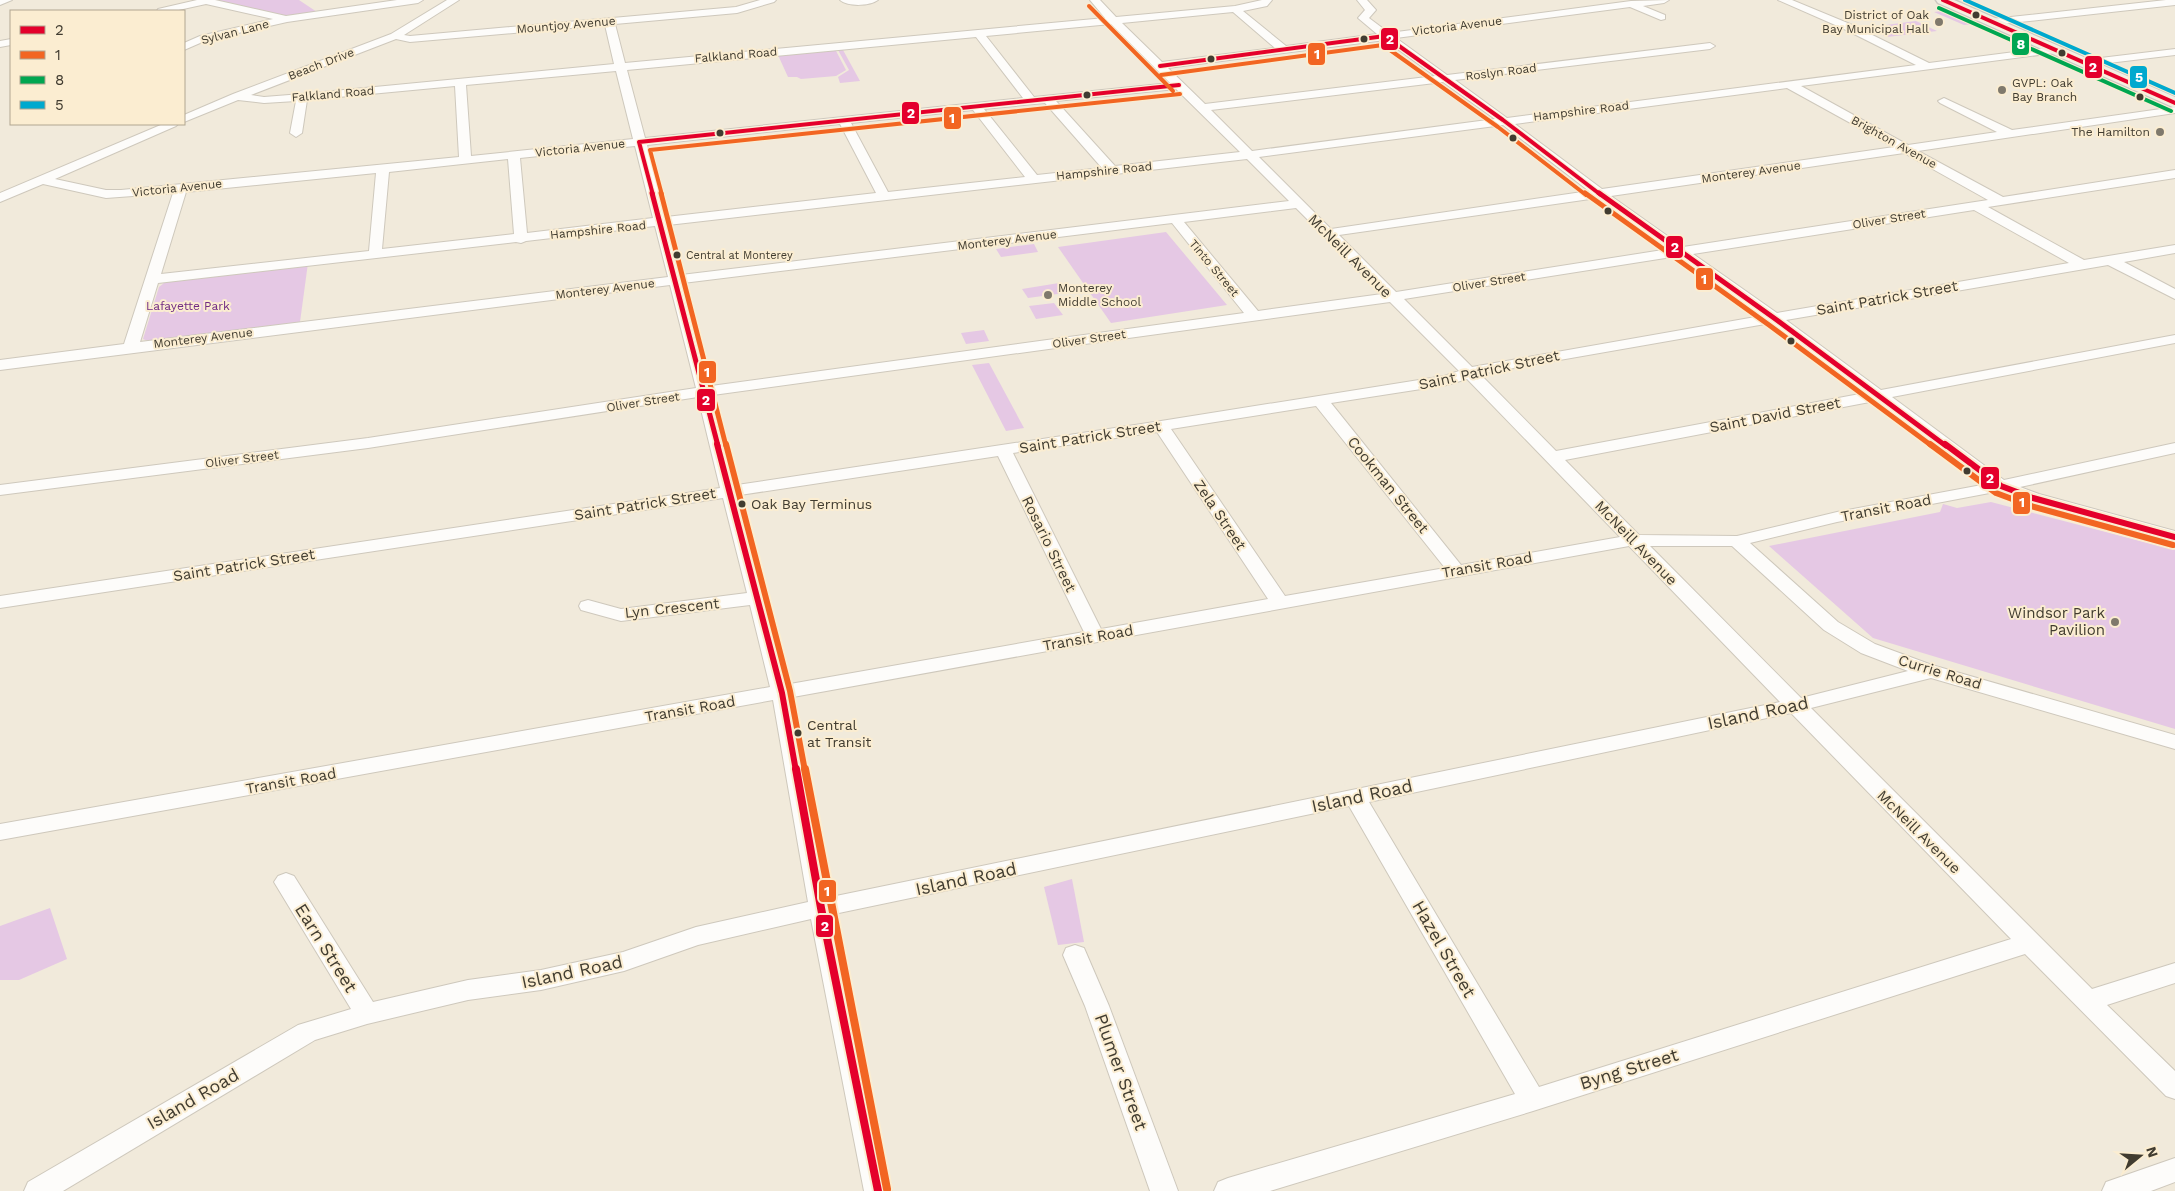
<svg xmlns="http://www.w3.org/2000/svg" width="2175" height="1191" viewBox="0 0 2175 1191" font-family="'Work Sans',sans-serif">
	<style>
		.green { fill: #e5c8e4 }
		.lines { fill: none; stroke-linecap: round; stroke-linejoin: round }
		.minor-casing { stroke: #cec8bc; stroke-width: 2 }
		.major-casing { stroke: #cdc9c1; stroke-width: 3 }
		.minor { fill: #fdfcfa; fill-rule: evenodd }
		.major { fill: #f3eee5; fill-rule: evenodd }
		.bus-1-far3-casing { stroke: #fbedd1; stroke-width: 6 }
		.bus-1-far2-casing { stroke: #fbedd1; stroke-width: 8 }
		.bus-1-far1-casing { stroke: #fbedd1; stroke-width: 10 }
		.bus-1-casing { stroke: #fbedd1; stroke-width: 12 }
		.bus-2-far3-casing { stroke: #fbedd1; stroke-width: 6 }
		.bus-2-far2-casing { stroke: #fbedd1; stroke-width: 8 }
		.bus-2-far1-casing { stroke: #fbedd1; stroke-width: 10 }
		.bus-2-casing { stroke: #fbedd1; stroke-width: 12 }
		.bus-3-casing { stroke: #fbedd1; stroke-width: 6 }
		.bus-4-casing { stroke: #fbedd1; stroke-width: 6 }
		.bus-1-far3 { stroke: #e4002b; stroke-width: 4 }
		.bus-1-far2 { stroke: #e4002b; stroke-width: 5 }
		.bus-1-far1 { stroke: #e4002b; stroke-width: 6 }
		.bus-1 { stroke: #e4002b; stroke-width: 8 }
		.bus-2-far3 { stroke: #f26522; stroke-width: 4 }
		.bus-2-far2 { stroke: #f26522; stroke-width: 5 }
		.bus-2-far1 { stroke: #f26522; stroke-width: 6 }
		.bus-2 { stroke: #f26522; stroke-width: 8 }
		.bus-3 { stroke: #00a651; stroke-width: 4 }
		.bus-4 { stroke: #00a9ce; stroke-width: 4 }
		.bus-dot { fill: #413c30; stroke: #fbedd1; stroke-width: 2 }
		.poi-dot { fill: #7f796c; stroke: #fbedd1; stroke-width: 2 }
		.labels { text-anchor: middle; stroke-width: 4; stroke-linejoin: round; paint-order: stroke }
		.far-bus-label { font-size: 11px; fill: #413c30; stroke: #fbedd1; text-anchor: start }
		.far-poi-label { font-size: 12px; fill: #413c30; stroke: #fbedd1; text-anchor: end }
		.far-street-label { font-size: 12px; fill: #413c30; stroke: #fbedd1 }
		.far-park-label { font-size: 12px; fill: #702a83; stroke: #fbedd1 }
		.bus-label { font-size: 14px; fill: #413c30; stroke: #fbedd1; text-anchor: start }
		.street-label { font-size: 15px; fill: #413c30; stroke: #fbedd1 }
		.poi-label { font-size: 15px; fill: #413c30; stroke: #fbedd1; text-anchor: end }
		.near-street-label { font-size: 18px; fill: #413c30; stroke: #fbedd1 }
		.line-badge { stroke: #fbedd1; stroke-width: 2 }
		.badge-label { font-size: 14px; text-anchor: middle; font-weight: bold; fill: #fff }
	</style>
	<rect width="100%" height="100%" fill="#f1eadb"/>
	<!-- green -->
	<g class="green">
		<path d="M213 0H299L317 12 287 17Z"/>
		<path d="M1951 10 1973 20 1971 22 1975 24 1964 25 1934 12Z"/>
		<path d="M1916 21 1937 31 1887 37 1863 26 1871 27Z"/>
		<path d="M835 49 846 70 836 76 801 79 797 77H788L778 55Z"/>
		<path d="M838 50H843L860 81 840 83 838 77 849 70Z"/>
		<path d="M1166 232 1227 305 1111 323 1058 247Z"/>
		<path d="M1034 244 1038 252 1001 257 996 249Z"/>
		<path d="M308 263 300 322 148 341 143 339 159 287 169 279Z"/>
		<path d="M1059 283 1065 293 1028 298 1022 289Z"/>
		<path d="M1054 303 1063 315 1036 319 1029 306Z"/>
		<path d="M984 330 989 341 966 344 961 333Z"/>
		<path d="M989 363 1024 428 1006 431 972 365Z"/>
		<path d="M1991 502 2175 550V729L1873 638 1769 546 1940 512 1943 504 1957 508Z"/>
		<path d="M1072 879 1084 942 1058 945 1044 887Z"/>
		<path d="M50 908 67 959 19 980H0V926Z"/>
	</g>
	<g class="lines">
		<!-- minor casing -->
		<g class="minor-casing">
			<g id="minor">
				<path d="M0 0H12L0 5Z"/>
				<path d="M197 0H215L286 16 397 0H423L418 3 287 22 207 40 184 50V43L200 36 273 19 206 4 174 11H157L158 9Z"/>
				<path d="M447 0H459L404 35 410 36 736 7 760 0H776L774 2 737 13 615 24 625 63 1105 18 1090 0H1100L1116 17 1235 6 1262 0H1272L1267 6 1243 11 1286 46 1377 34 1358 18 1365 10 1357 0H1367L1376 10 1369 18 1389 33 1631 1 1669 0 1664 3 1643 6 1665 15V19L1661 20 1630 7 1396 38 1447 75 1710 43 1715 46 1710 49 1455 80 1507 118 1916 65 1842 28 1778 0H1792L1850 24 1929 63 2054 47 2059 50 2054 53 1801 86 1908 145 1997 132 1940 103 1938 101 1944 98 2012 130 2175 107V113L1918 151 2003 197 2175 170V178L1988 207 2084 260 2175 245V253L2124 262 2175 289V299L2108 265 1786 320 1881 390 2175 335V343L1892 397 2004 480 2175 443V453L2020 487 2039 494 2175 531V542L2027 502 2000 491 1837 522 1750 543 1838 622 1875 644 1932 665 2175 735V749L1931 678 1811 708 2092 989 2175 963V983L2107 1005 2175 1071V1099L2166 1096 2025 954 1533 1111 1270 1191H1214L1218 1182 1228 1178 1515 1094 1349 806 834 914 892 1191H864L811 919 698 945 624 971 541 990 468 1000 367 1024 315 1040 63 1191H24L28 1182 298 1025 351 1009 274 882 278 876 286 873 294 876 373 1002 468 980 541 970 623 952 696 927 808 902 773 700 0 840V824L770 687 750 605 621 621 581 610 579 606 581 602 588 600 621 609 747 593 723 498 0 608V596L720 488 698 397 368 448 0 495V485L368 438 696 388 670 285 0 370V360L124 344 173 193 106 198 43 184 0 202V193L163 124H178L176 126 55 179 106 190H121L459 157 455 86 307 100 302 133 296 137 290 133 296 101 264 103 238 100 184 122V115L233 94 391 34ZM1233 12 1275 48 1162 62 1122 23ZM1111 24 1170 83 1034 97 986 36ZM605 25 614 64 302 94 264 97 251 95 396 39 410 42ZM976 37 1023 98 645 138 627 70ZM1385 40 1435 76 1205 104 1168 68ZM616 71 633 139 471 156 466 85ZM1443 82 1495 119 1252 151 1211 110ZM1787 88 1894 147 1602 189 1515 124ZM1176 89 1240 152 1115 166 1056 101ZM1045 103 1102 168 1037 175 984 109ZM973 110 1025 177 888 192 851 123ZM840 124 876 193 666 217 647 145ZM1503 125 1589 191 1331 229 1259 157ZM635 146 653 218 527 233 520 158ZM1904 153 1988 200 1683 247 1611 196ZM508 159 514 234 382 249 389 172ZM1247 159 1289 201 681 275 668 225ZM376 173 369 251 161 274 186 192ZM1597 198 1669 249 1396 292 1339 235ZM1296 208 1382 294 1258 311 1184 222ZM1974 210 2069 263 1777 313 1693 254ZM1172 223 1244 313 711 386 683 283ZM655 226 668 277 140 342 158 283 516 242 521 243 526 241ZM1678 256 1761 316 1472 367 1404 299ZM1390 302 1459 371 1444 376 1161 421 737 485 713 395ZM1771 323 1865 393 1556 451 1480 374ZM1467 379 1620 537 1461 565 1331 403 1447 385ZM1875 401 1987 484 1837 512 1737 536 1639 535 1565 460ZM1316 406 1445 568 1285 596 1171 429ZM1157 432 1268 599 1101 629 1013 453ZM998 456 1084 632 790 684 740 495ZM1629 546 1780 702 831 897 793 697ZM1650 546H1732L1824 630 1861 653 1908 671 1801 698ZM1791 713 2011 939 1539 1087 1369 802Z"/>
				<path d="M840 0H878C870 6 848 7 840 0Z"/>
				<path d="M2166 0H2175V5L1992 25 1987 22 1992 19Z"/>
				<path d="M11 39V45L0 47V41Z"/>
				<path d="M2175 49V55L2084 66 2079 63 2084 60Z"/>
				<path d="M1075 945 1084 948 1109 1006 1178 1191H1150L1085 1006 1063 955 1066 948Z"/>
				<path d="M2175 1158V1182L2151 1191H2102L2106 1182Z"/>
			</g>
		</g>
		<!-- major casing -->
		<g class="major-casing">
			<path id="major" d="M1936 0H1954L2175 97V108L1938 3Z"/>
		</g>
		<!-- minor -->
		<use href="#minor" class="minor"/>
		<!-- major -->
		<use href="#major" class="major"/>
		<!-- bus-1-far3 casing -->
		<g class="bus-1-far3-casing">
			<g id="bus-1-far3">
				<path d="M1943 0 2175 103"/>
				<path d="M1160 66 1385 36 1503 120 1601 195"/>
				<path d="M653 195 639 142 1179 85"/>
			</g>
		</g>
		<!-- bus-1-far2 casing -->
		<g class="bus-1-far2-casing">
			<g id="bus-1-far2">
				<path d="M652 193 718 446"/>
				<path d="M1599 193 1774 318 1946 446"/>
			</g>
		</g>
		<!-- bus-1-far1 casing -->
		<g class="bus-1-far1-casing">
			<g id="bus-1-far1">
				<path d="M717 444 782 693 796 771"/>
				<path d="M1945 444 2001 486 2033 498 2175 537"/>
			</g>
		</g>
		<!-- bus-1 casing -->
		<g class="bus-1-casing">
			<path id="bus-1" d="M796 769 821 908 878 1191"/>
		</g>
		<!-- bus-2-far3 casing -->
		<g class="bus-2-far3-casing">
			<g id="bus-2-far3">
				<path d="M1089 6 1173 91"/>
				<path d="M1161 75 1383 45 1498 127 1586 195"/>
				<path d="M662 195 650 150 1180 94"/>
			</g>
		</g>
		<!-- bus-2-far2 casing -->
		<g class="bus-2-far2-casing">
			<g id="bus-2-far2">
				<path d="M661 193 726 446"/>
				<path d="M1585 193 1769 325 1932 446"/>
			</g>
		</g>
		<!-- bus-2-far1 casing -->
		<g class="bus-2-far1-casing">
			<g id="bus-2-far1">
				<path d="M726 444 790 691 805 771"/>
				<path d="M1930 444 1996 493 2031 506 2173 545"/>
			</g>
		</g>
		<!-- bus-2 casing -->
		<g class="bus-2-casing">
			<path id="bus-2" d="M805 769 887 1189"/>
		</g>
		<!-- bus-3 casing -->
		<g class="bus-3-casing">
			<path id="bus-3" d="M1939 8 2171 111"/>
		</g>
		<!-- bus-4 casing -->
		<g class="bus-4-casing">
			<path id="bus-4" d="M1965 0 2175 93"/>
		</g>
		<!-- bus-1-far3 -->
		<use href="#bus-1-far3" class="bus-1-far3"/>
		<!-- bus-1-far2 -->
		<use href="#bus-1-far2" class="bus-1-far2"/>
		<!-- bus-1-far1 -->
		<use href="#bus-1-far1" class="bus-1-far1"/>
		<!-- bus-1 -->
		<use href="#bus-1" class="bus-1"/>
		<!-- bus-2-far3 -->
		<use href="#bus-2-far3" class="bus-2-far3"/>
		<!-- bus-2-far2 -->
		<use href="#bus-2-far2" class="bus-2-far2"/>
		<!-- bus-2-far1 -->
		<use href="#bus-2-far1" class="bus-2-far1"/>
		<!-- bus-2 -->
		<use href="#bus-2" class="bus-2"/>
		<!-- bus-3 -->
		<use href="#bus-3" class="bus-3"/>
		<!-- bus-4 -->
		<use href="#bus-4" class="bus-4"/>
	</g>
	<!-- markers -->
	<g class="bus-dot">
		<circle cx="1976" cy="15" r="4.5"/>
		<circle cx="1364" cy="39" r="4.5"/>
		<circle cx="2062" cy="53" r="4.5"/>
		<circle cx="1211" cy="59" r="4.5"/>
		<circle cx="1087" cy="95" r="4.5"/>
		<circle cx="2140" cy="97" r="4.5"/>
		<circle cx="720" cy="133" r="4.5"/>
		<circle cx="1513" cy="138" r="4.5"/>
		<circle cx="1608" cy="211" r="4.5"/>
		<circle cx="677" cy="255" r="4.5"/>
		<circle cx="1791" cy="341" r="4.5"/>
		<circle cx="1967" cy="471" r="4.5"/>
		<circle cx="742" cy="504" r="4.5"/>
		<circle cx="798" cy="733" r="4.5"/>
	</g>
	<g class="poi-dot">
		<circle cx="1939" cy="22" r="5"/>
		<circle cx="2002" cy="90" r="5"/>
		<circle cx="2160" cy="132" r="5"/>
		<circle cx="1048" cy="295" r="5"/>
		<circle cx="2115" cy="622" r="5"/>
	</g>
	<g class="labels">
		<!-- far-bus labels -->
		<g class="far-bus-label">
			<text x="686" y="259">Central at Monterey</text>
		</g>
		<!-- far-poi labels -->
		<g class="far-poi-label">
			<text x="1929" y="19">District of Oak<tspan x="1929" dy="14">Bay Municipal Hall</tspan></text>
			<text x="2012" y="87" text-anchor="start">GVPL: Oak<tspan x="2012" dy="14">Bay Branch</tspan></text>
			<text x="2150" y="136">The Hamilton</text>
			<text x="1058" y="292" text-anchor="start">Monterey<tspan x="1058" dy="14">Middle School</tspan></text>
		</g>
		<!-- far-street labels -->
		<g class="far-street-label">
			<text transform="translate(566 25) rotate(-5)" y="4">Mountjoy Avenue</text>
			<text transform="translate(1457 26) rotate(-7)" y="4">Victoria Avenue</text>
			<text transform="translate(235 32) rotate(-14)" y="4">Sylvan Lane</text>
			<text transform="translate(736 55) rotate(-5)" y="4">Falkland Road</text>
			<text transform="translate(321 64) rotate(-21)" y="4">Beach Drive</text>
			<text transform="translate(1501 72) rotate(-7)" y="4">Roslyn Road</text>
			<text transform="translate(333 94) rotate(-5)" y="4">Falkland Road</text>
			<text transform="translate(1581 111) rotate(-7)" y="4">Hampshire Road</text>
			<text transform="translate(1894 142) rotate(29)" y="4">Brighton Avenue</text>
			<text transform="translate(580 148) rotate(-6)" y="4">Victoria Avenue</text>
			<text transform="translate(1104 171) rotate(-6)" y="4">Hampshire Road</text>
			<text transform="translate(1751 172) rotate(-8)" y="4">Monterey Avenue</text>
			<text transform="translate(177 188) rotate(-6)" y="4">Victoria Avenue</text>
			<text transform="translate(1889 219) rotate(-9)" y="4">Oliver Street</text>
			<text transform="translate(598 230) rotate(-6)" y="4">Hampshire Road</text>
			<text transform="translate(1007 240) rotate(-7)" y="4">Monterey Avenue</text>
			<text transform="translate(1214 268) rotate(50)" y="4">Tinto Street</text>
			<text transform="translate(1489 282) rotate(-9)" y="4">Oliver Street</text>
			<text transform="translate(605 289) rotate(-7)" y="4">Monterey Avenue</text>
			<text transform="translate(203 338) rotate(-7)" y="4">Monterey Avenue</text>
			<text transform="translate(1089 339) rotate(-8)" y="4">Oliver Street</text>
			<text transform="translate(643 402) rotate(-9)" y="4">Oliver Street</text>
			<text transform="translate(242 459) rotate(-7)" y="4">Oliver Street</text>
		</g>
		<!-- far-park labels -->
		<g class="far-park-label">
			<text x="188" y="310">Lafayette Park</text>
		</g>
		<!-- bus labels -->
		<g class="bus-label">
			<text x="751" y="509">Oak Bay Terminus</text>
			<text x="807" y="730">Central<tspan x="807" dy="17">at Transit</tspan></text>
		</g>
		<!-- street labels -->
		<g class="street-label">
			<text transform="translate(1350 256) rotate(45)" y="5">McNeill Avenue</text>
			<text transform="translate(1887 298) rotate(-10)" y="5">Saint Patrick Street</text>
			<text transform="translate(1489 370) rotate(-12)" y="5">Saint Patrick Street</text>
			<text transform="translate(1775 415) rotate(-11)" y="5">Saint David Street</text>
			<text transform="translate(1090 437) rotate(-9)" y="5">Saint Patrick Street</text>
			<text transform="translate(1388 485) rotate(51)" y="5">Cookman Street</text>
			<text transform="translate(645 504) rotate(-9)" y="5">Saint Patrick Street</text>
			<text transform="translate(1886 508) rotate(-11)" y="5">Transit Road</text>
			<text transform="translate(1220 515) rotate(56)" y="5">Zela Street</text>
			<text transform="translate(1636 543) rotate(46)" y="5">McNeill Avenue</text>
			<text transform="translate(1049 544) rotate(64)" y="5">Rosario Street</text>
			<text transform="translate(244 565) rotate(-9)" y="5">Saint Patrick Street</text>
			<text transform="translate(1487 565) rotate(-10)" y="5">Transit Road</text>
			<text transform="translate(672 608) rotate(-6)" y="5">Lyn Crescent</text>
			<text transform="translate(1088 638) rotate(-10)" y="5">Transit Road</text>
			<text transform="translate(1940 672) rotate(17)" y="5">Currie Road</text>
			<text transform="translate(690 709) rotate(-10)" y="5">Transit Road</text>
			<text transform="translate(291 781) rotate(-10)" y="5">Transit Road</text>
			<text transform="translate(1919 832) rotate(45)" y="5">McNeill Avenue</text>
		</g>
		<!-- poi labels -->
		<g class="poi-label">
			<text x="2105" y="618">Windsor Park<tspan x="2105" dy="17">Pavilion</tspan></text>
		</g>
		<!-- near-street labels -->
		<g class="near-street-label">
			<text transform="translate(1758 713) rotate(-12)" y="6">Island Road</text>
			<text transform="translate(1362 796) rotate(-12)" y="6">Island Road</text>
			<text transform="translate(966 879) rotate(-12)" y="6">Island Road</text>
			<text transform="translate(326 948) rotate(58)" y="6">Earn Street</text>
			<text transform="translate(1444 949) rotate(60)" y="6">Hazel Street</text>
			<text transform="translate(572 972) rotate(-12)" y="6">Island Road</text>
			<text transform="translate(1629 1069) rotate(-17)" y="6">Byng Street</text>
			<text transform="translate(1121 1072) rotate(70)" y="6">Plumer Street</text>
			<text transform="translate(193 1099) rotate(-30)" y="6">Island Road</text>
		</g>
	</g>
	<g class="line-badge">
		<rect x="1380" y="27" width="19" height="24" rx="5" fill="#e4002b"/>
		<rect x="2011" y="32" width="19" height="24" rx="5" fill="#00a651"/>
		<rect x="1307" y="42" width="19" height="24" rx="5" fill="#f26522"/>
		<rect x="2084" y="55" width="19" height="24" rx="5" fill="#e4002b"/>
		<rect x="2129" y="65" width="19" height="24" rx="5" fill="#00a9ce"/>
		<rect x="901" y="101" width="19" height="24" rx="5" fill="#e4002b"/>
		<rect x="943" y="106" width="19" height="24" rx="5" fill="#f26522"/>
		<rect x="1665" y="235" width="19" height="24" rx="5" fill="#e4002b"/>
		<rect x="1695" y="267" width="19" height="24" rx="5" fill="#f26522"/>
		<rect x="698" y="360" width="19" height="24" rx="5" fill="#f26522"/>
		<rect x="696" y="388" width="20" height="24" rx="5" fill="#e4002b"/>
		<rect x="1980" y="466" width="20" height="24" rx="5" fill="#e4002b"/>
		<rect x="2012" y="491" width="19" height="24" rx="5" fill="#f26522"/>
		<rect x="818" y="879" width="19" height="24" rx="5" fill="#f26522"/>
		<rect x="815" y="914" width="19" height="24" rx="5" fill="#e4002b"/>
	</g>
	<g class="badge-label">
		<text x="1390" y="44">2</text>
		<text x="2021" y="49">8</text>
		<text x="1317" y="59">1</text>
		<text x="2093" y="72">2</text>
		<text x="2139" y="82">5</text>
		<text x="911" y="118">2</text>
		<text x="952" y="123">1</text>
		<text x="1675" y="252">2</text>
		<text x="1704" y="284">1</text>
		<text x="707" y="377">1</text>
		<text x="706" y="405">2</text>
		<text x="1990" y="483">2</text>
		<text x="2022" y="507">1</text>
		<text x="827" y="896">1</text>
		<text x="825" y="931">2</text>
	</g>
	<!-- legend -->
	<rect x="10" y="10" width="175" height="115" fill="#fbedd1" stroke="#b1a691"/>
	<rect x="20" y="26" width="25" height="8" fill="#e4002b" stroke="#b1a691"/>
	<text x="55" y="35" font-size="15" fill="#413c30">2</text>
	<rect x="20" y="51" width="25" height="8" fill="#f26522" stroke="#b1a691"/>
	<text x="55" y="60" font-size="15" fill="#413c30">1</text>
	<rect x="20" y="76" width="25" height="8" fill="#00a651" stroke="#b1a691"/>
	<text x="55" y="85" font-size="15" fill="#413c30">8</text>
	<rect x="20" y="101" width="25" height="8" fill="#00a9ce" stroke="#b1a691"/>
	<text x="55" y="110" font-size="15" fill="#413c30">5</text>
	<!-- north arrow -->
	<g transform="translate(2140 1156) rotate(72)" stroke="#fbedd1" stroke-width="4" paint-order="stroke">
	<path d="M0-4L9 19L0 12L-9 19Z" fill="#413c30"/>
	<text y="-8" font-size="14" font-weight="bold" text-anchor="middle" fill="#413c30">N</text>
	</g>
</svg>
